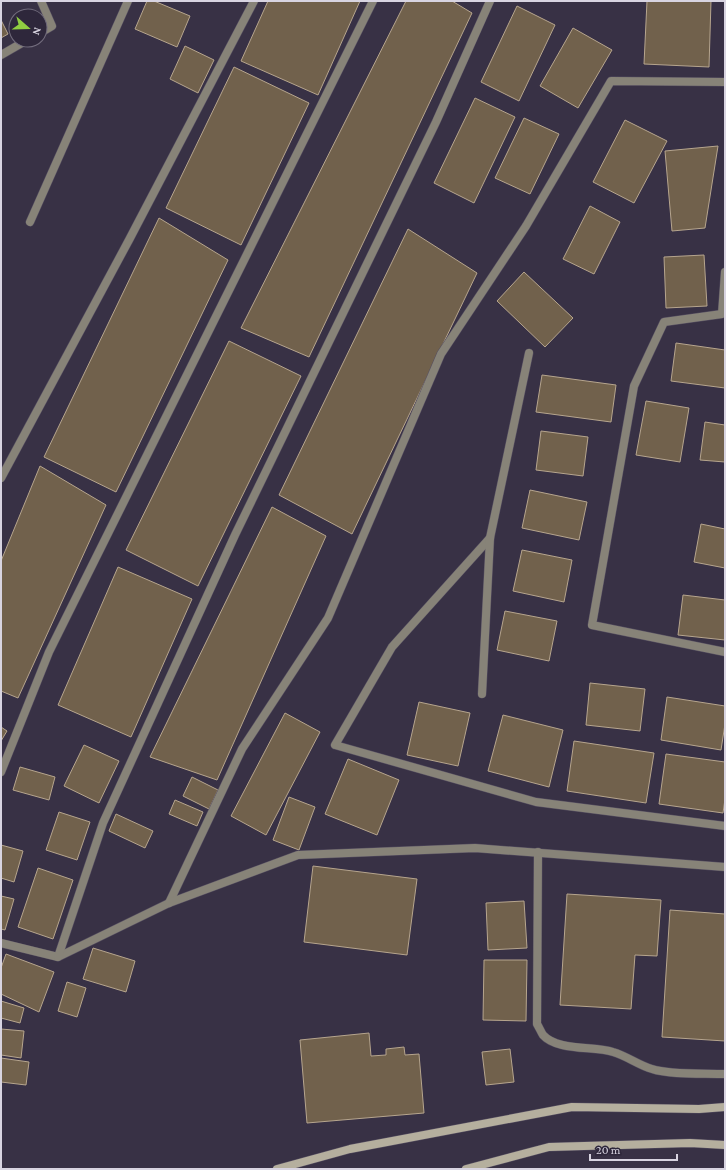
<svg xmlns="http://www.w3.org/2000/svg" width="726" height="1170" viewBox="0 0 726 1170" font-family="'Crimson Pro',serif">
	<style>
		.building { fill: #71614c; stroke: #b6a58e }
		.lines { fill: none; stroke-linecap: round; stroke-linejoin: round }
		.service-casing { stroke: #554e61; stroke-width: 9 }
		.minor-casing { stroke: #554e61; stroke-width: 9 }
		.secondary-casing { stroke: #554e61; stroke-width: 9 }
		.service { stroke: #878378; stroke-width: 8 }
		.minor { stroke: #878378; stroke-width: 8 }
		.secondary { stroke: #b5af9e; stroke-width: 8 }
	</style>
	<rect width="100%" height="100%" fill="#383145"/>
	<!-- building -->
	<g class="building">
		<path d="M147 1H154L190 16 177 47 135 29Z"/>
		<path d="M268 1H360L318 95 241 61Z"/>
		<path d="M406 1H452L472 13 309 357 241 328Z"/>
		<path d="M647 1H711L709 67 644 64Z"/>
		<path d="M517 6 555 25 519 101 481 82Z"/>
		<path d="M1 20 8 34 1 38Z"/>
		<path d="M573 28 612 50 578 108 540 86Z"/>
		<path d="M185 46 214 60 198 93 170 79Z"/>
		<path d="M234 67 309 103 241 245 166 208Z"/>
		<path d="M475 98 515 117 474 203 434 183Z"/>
		<path d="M524 118 559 134 530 194 495 178Z"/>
		<path d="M625 120 667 141 634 203 593 182Z"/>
		<path d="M718 146 705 228 672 231 665 151Z"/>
		<path d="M590 206 620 222 594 274 563 259Z"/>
		<path d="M159 218 228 260 116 492 44 457Z"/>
		<path d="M408 229 477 273 352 534 279 495Z"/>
		<path d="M704 255 707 306 666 308 664 257Z"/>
		<path d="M524 272 573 318 545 347 497 301Z"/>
		<path d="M229 341 301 376 198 586 126 550Z"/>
		<path d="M676 343 725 350V388L671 381Z"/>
		<path d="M542 375 616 385 611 422 536 412Z"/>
		<path d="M646 401 689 408 680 462 636 455Z"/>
		<path d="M705 422 725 425V462L700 460Z"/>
		<path d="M541 431 588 437 583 476 536 470Z"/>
		<path d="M40 466 106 505 18 698 1 691V561Z"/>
		<path d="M530 490 587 502 579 540 522 528Z"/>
		<path d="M272 507 326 536 217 780 150 757Z"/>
		<path d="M701 524 725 529V568L694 562Z"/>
		<path d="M522 550 572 560 564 602 513 591Z"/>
		<path d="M118 567 192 599 131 737 58 705Z"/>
		<path d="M683 595 725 600V640L678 635Z"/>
		<path d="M505 611 557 621 549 661 497 650Z"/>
		<path d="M590 683 645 689 640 731 586 725Z"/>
		<path d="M667 697 725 706V724L721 750 661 740Z"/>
		<path d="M419 702 470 713 458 766 407 755Z"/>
		<path d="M285 713 320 732 266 835 231 816Z"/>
		<path d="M503 715 563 730 549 787 488 771Z"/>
		<path d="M1 727 7 731 1 741Z"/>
		<path d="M574 741 654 753 646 803 567 791Z"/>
		<path d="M84 745 119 761 99 803 64 786Z"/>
		<path d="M666 754 725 762V799L723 813 659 804Z"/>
		<path d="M348 759 399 780 377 835 325 814Z"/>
		<path d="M20 767 55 777 49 800 13 790Z"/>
		<path d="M192 777 218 790 209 809 183 796Z"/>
		<path d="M289 797 315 807 299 850 273 840Z"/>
		<path d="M175 800 203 812 197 826 169 814Z"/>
		<path d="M59 812 90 822 77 860 46 850Z"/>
		<path d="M116 814 153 831 145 848 109 831Z"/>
		<path d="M1 845 23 851 14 882 1 878Z"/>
		<path d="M313 866 417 879 407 955 304 942Z"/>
		<path d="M38 868 73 880 53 939 18 927Z"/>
		<path d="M567 894 661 900 657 956 635 955 631 1009 560 1005Z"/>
		<path d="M1 896 14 899 5 930 1 929Z"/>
		<path d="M524 901 527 948 488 950 486 903Z"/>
		<path d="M670 910 725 914V1041L662 1037Z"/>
		<path d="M93 948 135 961 126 992 83 979Z"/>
		<path d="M6 954 54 972 39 1012 1 994V968Z"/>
		<path d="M484 960H527L526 1021 483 1020Z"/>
		<path d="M67 982 86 988 77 1017 58 1011Z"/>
		<path d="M1 1001 24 1008 20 1023 1 1018Z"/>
		<path d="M1 1029 24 1031 21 1058 1 1055Z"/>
		<path d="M369 1033 371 1056 386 1055V1049L404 1047 405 1055 419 1054 424 1113 307 1123 300 1040Z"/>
		<path d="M510 1049 514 1082 486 1085 482 1052Z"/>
		<path d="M1 1058 29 1062 26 1085 1 1082Z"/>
	</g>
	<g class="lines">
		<!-- service casing -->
		<g class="service-casing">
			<path id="service" d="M538 852 537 1024C539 1027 541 1032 543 1035 557 1051 594 1046 613 1052 627 1056 638 1065 652 1069 670 1075 705 1073 725 1074"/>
		</g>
		<!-- minor casing -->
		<g class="minor-casing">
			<g id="minor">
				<path d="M40 33 52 26 41 1"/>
				<path d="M1 55 27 40"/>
				<path d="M30 222 128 1"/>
				<path d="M725 272 722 314 664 322 634 386 592 625 725 652"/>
				<path d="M1 478 129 240 254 1"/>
				<path d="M490 538 392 647 335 745 536 802 725 826"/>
				<path d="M482 694 490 538 529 353"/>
				<path d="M1 772 49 652 373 1"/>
				<path d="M169 903 242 749 328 618 441 354 526 226 611 81 725 82"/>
				<path d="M1 943 58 957 169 903 298 855 475 848 725 867"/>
				<path d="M58 957 103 823 235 535 436 122 490 1"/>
			</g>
		</g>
		<!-- secondary casing -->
		<g class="secondary-casing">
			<g id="secondary">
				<path d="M277 1169 350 1149 572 1107 699 1109 725 1107"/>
				<path d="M466 1169 549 1147 690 1143 725 1145"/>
			</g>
		</g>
		<!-- service -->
		<use href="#service" class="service"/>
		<!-- minor -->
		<use href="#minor" class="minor"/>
		<!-- secondary -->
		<use href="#secondary" class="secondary"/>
	</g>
	<!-- border -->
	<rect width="726" height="1170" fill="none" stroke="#d8d4e1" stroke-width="4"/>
	<!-- north arrow -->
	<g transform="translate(28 28) rotate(110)"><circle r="19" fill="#2e273b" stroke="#726c7d"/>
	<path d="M0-3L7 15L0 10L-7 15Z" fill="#90cd41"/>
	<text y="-6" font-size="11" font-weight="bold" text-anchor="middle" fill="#d8d4e1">N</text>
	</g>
	<!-- scale -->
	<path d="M590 1154v6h87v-6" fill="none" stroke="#d8d4e1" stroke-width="2"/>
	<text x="596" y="1154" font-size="12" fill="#d8d4e1" stroke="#2e273b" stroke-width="3" paint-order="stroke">20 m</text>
</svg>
